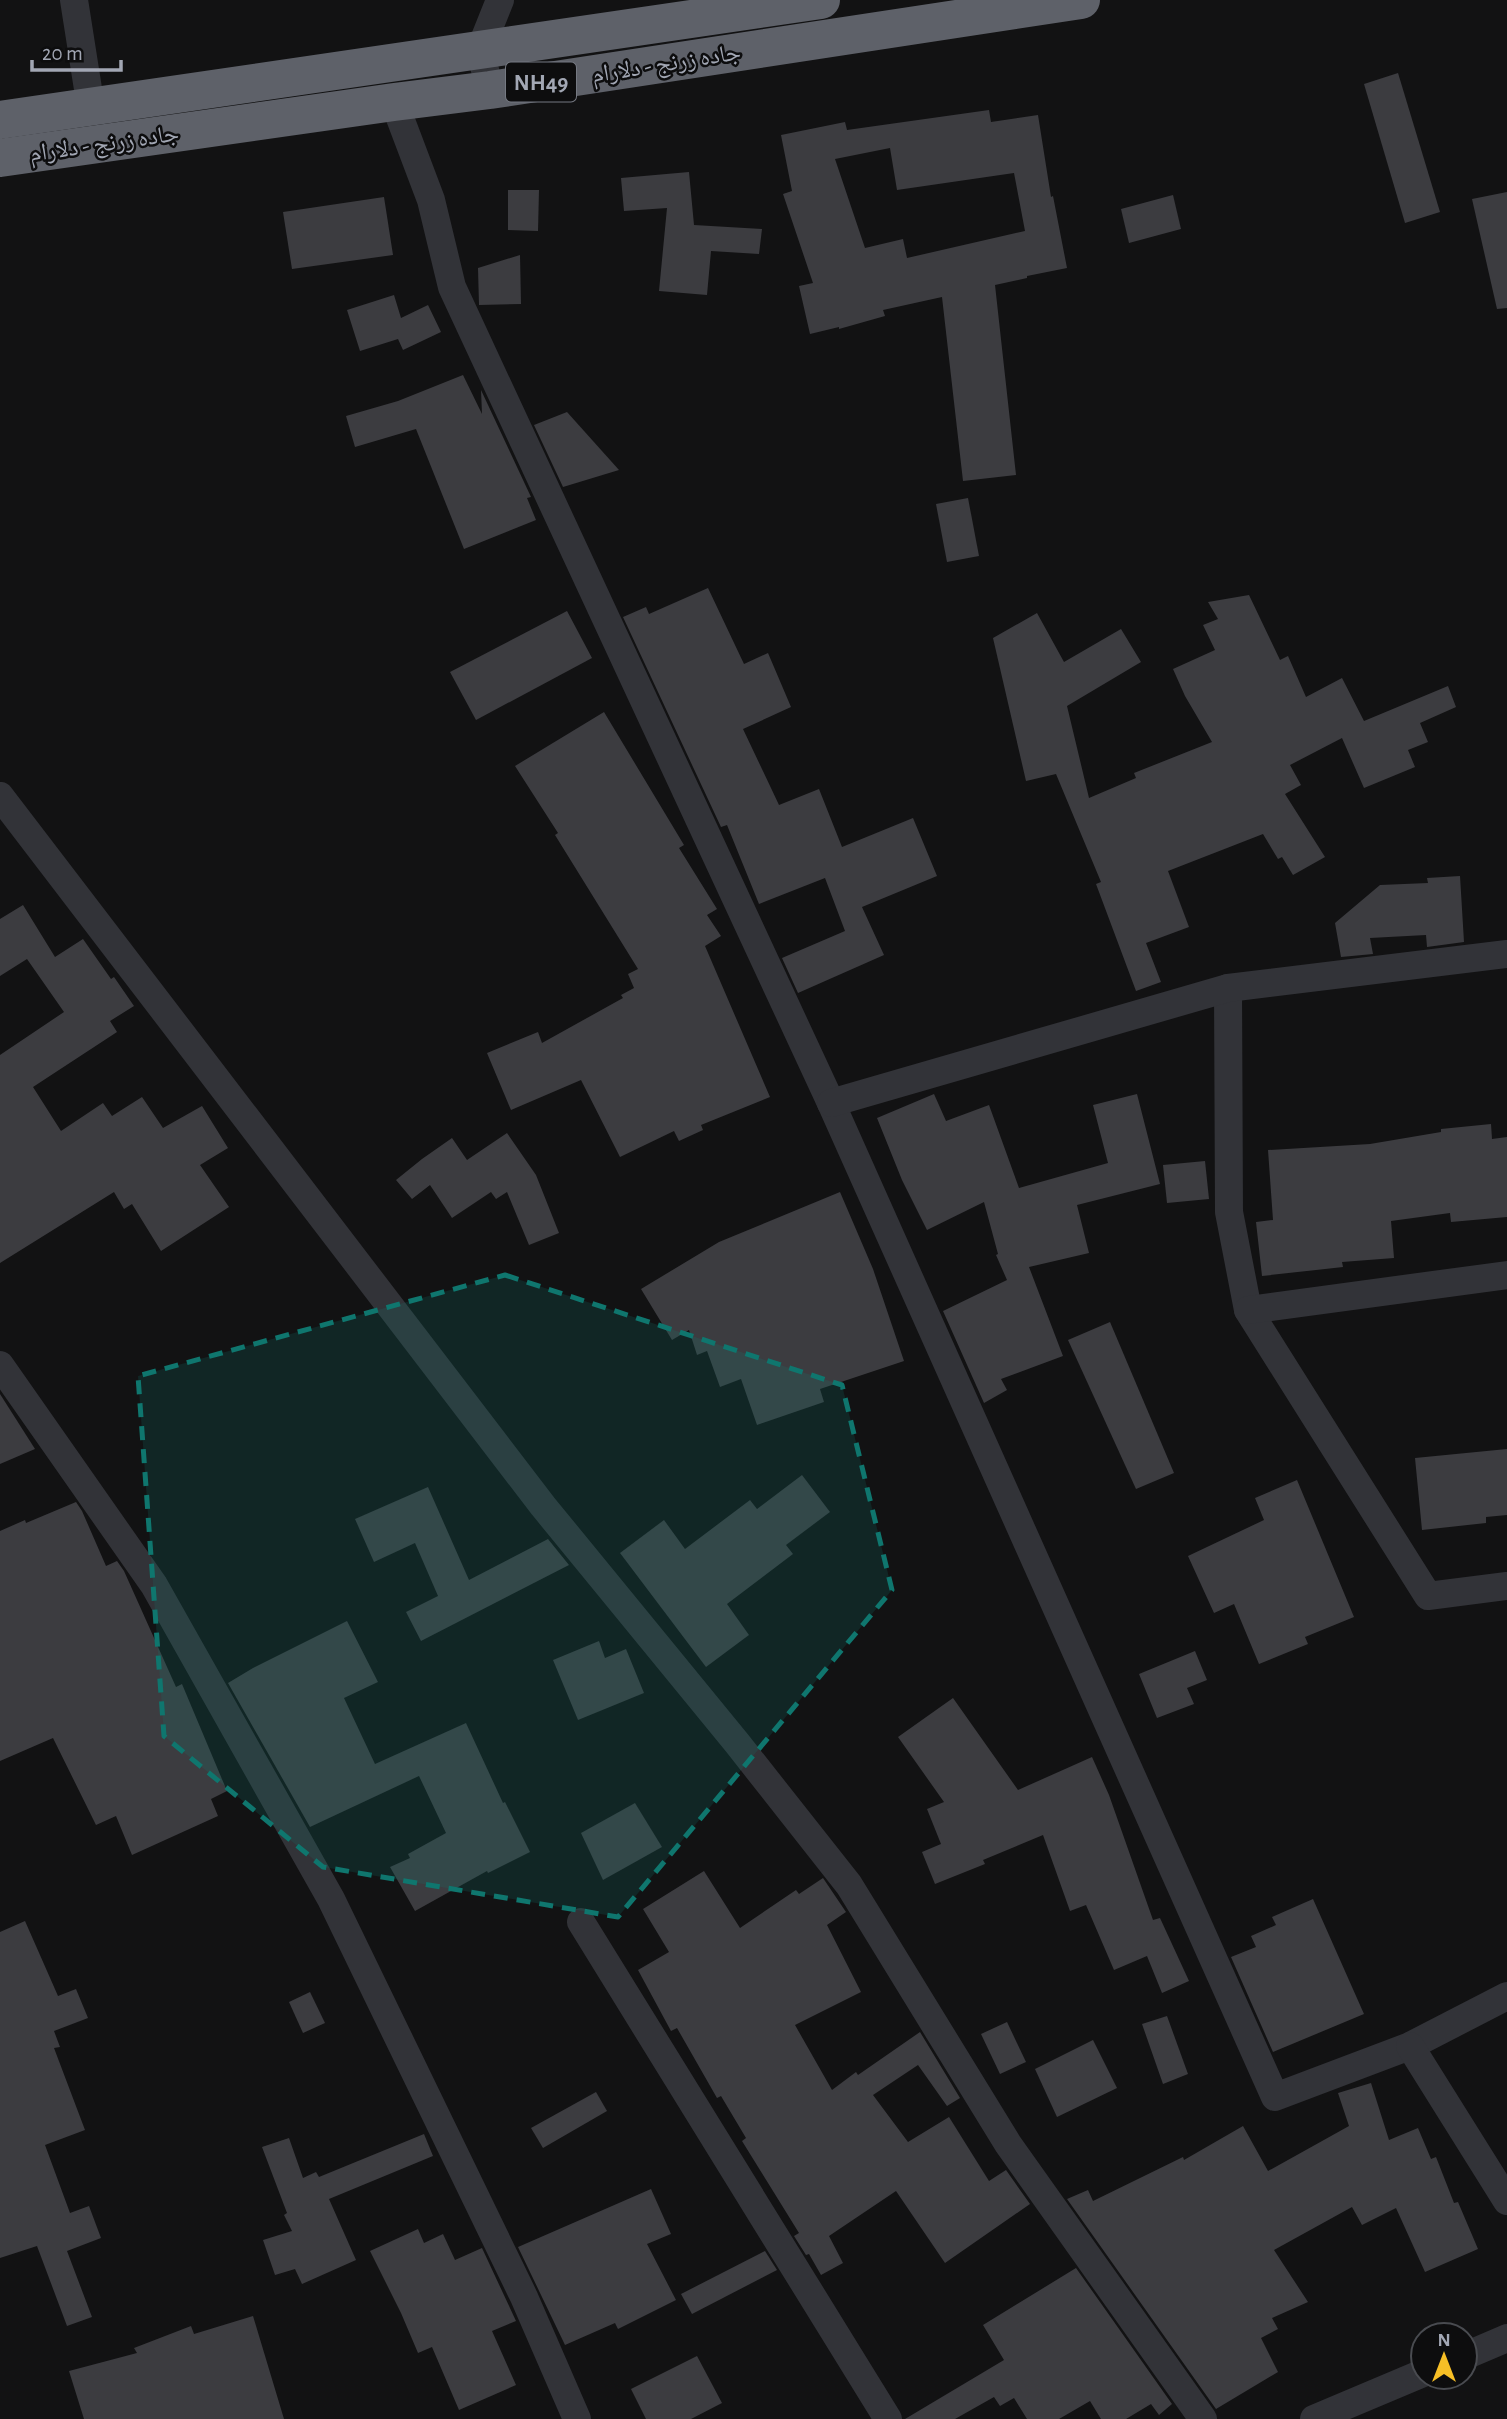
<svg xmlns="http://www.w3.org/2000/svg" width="1507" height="2419" viewBox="0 0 1507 2419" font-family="'Alegreya Sans','Noto Naskh Arabic',sans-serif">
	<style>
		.building { fill: #3c3c40; fill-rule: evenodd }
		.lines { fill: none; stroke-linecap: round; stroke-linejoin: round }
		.street { stroke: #323338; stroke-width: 28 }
		.highway { stroke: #5e6169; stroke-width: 38 }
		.marked { fill: #0f766e; fill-opacity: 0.2; stroke: #0f766e; stroke-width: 5; stroke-dasharray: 14 9; stroke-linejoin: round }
		.labels { text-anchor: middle; stroke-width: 5; stroke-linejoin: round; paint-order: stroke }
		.shield { fill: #0d0d0e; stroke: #757982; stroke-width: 2 }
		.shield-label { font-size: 23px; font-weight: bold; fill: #a2a7b4 }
		.street-label { font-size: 24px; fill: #a2a7b4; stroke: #0d0d0e }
	</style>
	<rect width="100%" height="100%" fill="#121213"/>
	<!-- building -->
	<g class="building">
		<path d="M1398 73 1440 212 1405 223 1364 84Z"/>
		<path d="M989 110 991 122 1038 115 1051 197 1053 196 1067 268 1027 276V278L995 285 1016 475 963 481 942 297 883 310 885 316 839 329V327L810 334 799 286 813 283 783 194 792 191 781 135 845 122 847 130ZM890 148 897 190 1014 173 1025 231 907 258 903 239 865 248 835 159Z"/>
		<path d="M689 172 694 225 762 229 759 254 711 251 707 295 659 291 667 208 624 211 621 178Z"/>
		<path d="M508 190H539L538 231 508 230Z"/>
		<path d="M1507 192V308L1497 309 1472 199Z"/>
		<path d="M1173 195 1181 229 1129 243 1121 209Z"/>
		<path d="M384 197 393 255 292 269 283 212Z"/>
		<path d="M520 255 521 304 479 305 478 268Z"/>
		<path d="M394 295 401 318 428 305 441 332 403 350 398 339 360 351 347 310Z"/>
		<path d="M463 375 482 414 481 390 531 497 527 498 536 520 464 549 416 429 355 447 346 416 398 401Z"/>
		<path d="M567 412 619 470 563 487 534 425Z"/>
		<path d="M968 498 979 556 947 562 936 504Z"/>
		<path d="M708 588 744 664 768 653 791 707 743 729 779 805 819 789 842 847 913 818 937 876 862 907 884 955 798 993 782 958 845 931 825 878 759 904 727 825 721 827 623 617 646 607 649 614Z"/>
		<path d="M1249 595 1280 660 1288 656 1306 697 1342 678 1364 721 1448 686 1456 707 1420 723 1428 742 1408 750 1415 767 1364 788 1342 738 1290 765 1301 785 1285 794 1325 857 1293 875 1282 857 1278 859 1263 834 1168 871 1189 927 1146 943 1161 982 1136 991 1096 884 1101 882 1056 774 1026 781 993 638 1037 613 1064 662 1121 629 1141 662 1067 706 1089 798 1136 778 1134 773 1212 742 1185 696 1173 669 1215 650 1203 625 1218 619 1208 602Z"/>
		<path d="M567 611 592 658 476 720 450 672Z"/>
		<path d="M604 712 684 845 679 848 717 909 707 915 721 936 705 946 770 1097 701 1125 703 1130 679 1141 674 1131 620 1157 581 1080 511 1110 487 1053 538 1032 542 1043 623 998 621 995 634 988 628 974 638 969 555 835 558 833 515 766Z"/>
		<path d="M1460 876 1464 942 1427 947 1426 935 1370 938 1373 954 1341 957 1335 923 1380 885 1428 883 1427 878Z"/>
		<path d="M23 905 55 957 83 939 111 979 114 977 134 1006 110 1021 117 1032 33 1087 61 1131 103 1103 112 1116 142 1097 163 1128 202 1106 228 1148 200 1165 229 1207 161 1251 132 1204 124 1209 114 1192 0 1263V1055L64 1012 27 959 0 976V919Z"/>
		<path d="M934 1094 946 1121 989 1105 1019 1188 1108 1163 1093 1105 1137 1094 1160 1184 1077 1205 1089 1253 1029 1267 1063 1356 1001 1379 1007 1390 984 1403 943 1311 1007 1280 996 1255 998 1254 984 1202 927 1230 902 1180 877 1118Z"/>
		<path d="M1491 1124 1492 1139 1507 1137V1217L1451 1222 1450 1213 1391 1221 1394 1258 1342 1262 1343 1267 1262 1276 1256 1222 1273 1220 1268 1150 1370 1144 1441 1132V1129Z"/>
		<path d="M507 1133 536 1175 559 1233 529 1245 507 1192 496 1199 491 1192 452 1218 430 1185 412 1199 396 1180 422 1159 452 1138 467 1160Z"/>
		<path d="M1205 1161 1209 1199 1167 1203 1163 1165Z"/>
		<path d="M840 1192 873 1269 904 1361 820 1389 824 1402 757 1425 741 1379 720 1387 707 1351 697 1355 689 1330 672 1340 641 1289 719 1242Z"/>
		<path d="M1110 1322 1174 1473 1136 1489 1068 1340Z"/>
		<path d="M0 1394 35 1449 0 1464Z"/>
		<path d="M1507 1449V1515L1486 1517V1523L1422 1530 1415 1458Z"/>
		<path d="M802 1475 830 1512 786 1545 793 1554 727 1604 749 1635 706 1667 620 1553 664 1520 685 1549 750 1500 757 1509Z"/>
		<path d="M1297 1480 1354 1617 1305 1637 1308 1644 1259 1664 1234 1604 1214 1613 1188 1556 1264 1520 1255 1498Z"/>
		<path d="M428 1487 469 1580 548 1539 569 1565 421 1641 406 1612 438 1596 415 1543 374 1562 355 1519Z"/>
		<path d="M76 1502 82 1511 106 1566 117 1561 124 1571 176 1687 182 1684 227 1791 211 1799 218 1816 132 1855 116 1816 96 1825 53 1738 0 1761V1531L25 1520 26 1523Z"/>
		<path d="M347 1621 378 1682 344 1698 375 1764 466 1723 503 1803 505 1802 530 1852 488 1873 487 1871 415 1911 390 1867 410 1858 408 1854 446 1833 419 1776 310 1827 228 1683 253 1668Z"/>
		<path d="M599 1641 605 1658 626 1649 644 1693 578 1720 553 1660Z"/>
		<path d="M1195 1651 1207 1680 1187 1688 1194 1704 1157 1718 1139 1674Z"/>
		<path d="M953 1698 1018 1790 1092 1757 1109 1795 1153 1920 1160 1918 1189 1981 1162 1993 1147 1956 1114 1970 1086 1905 1070 1911 1043 1835 983 1860 985 1864 935 1884 922 1852 941 1844 927 1809 944 1802 898 1737Z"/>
		<path d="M635 1803 662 1847 603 1880 581 1833Z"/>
		<path d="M704 1871 740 1928 796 1890 799 1894 823 1878 846 1912 827 1925 861 1992 795 2025 832 2090 856 2072 858 2075 920 2032 960 2098 947 2106 918 2065 873 2095 908 2142 949 2117 989 2181 1006 2170 1030 2204 945 2263 896 2191 829 2236 843 2263 821 2275 809 2254 806 2255 794 2236 799 2233 742 2141 746 2138 721 2096 717 2098 677 2028 671 2031 638 1970 669 1952 643 1909Z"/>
		<path d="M1313 1899 1364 2014 1273 2052 1231 1957 1256 1947 1251 1936 1276 1925 1272 1917Z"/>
		<path d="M25 1921 58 1996 76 1989 88 2018 54 2031 60 2047 54 2048 85 2130 45 2145 70 2213 89 2206 101 2238 67 2251 92 2317 67 2326 37 2246 0 2258V1932Z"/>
		<path d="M310 1992 325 2023 303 2033 289 2002Z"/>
		<path d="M1167 2016 1188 2074 1163 2084 1142 2024Z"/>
		<path d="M1007 2022 1026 2062 1000 2074 981 2034Z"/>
		<path d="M1093 2040 1117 2088 1057 2117 1035 2069Z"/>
		<path d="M1371 2083 1389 2140 1418 2128 1431 2159 1436 2157 1454 2203 1458 2202 1478 2249 1425 2272 1396 2208 1362 2225 1352 2207 1274 2250 1308 2302 1272 2318 1278 2329 1261 2338 1278 2372 1216 2409 1067 2199 1088 2190 1093 2201 1183 2157 1184 2160 1243 2126 1268 2171 1349 2126 1338 2093Z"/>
		<path d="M596 2092 607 2111 543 2148 531 2128Z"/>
		<path d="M424 2134 433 2156 329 2199 356 2260 302 2284 295 2269 275 2275 263 2240 292 2231 284 2215 287 2213 262 2147 289 2138 303 2178 316 2172 319 2177Z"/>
		<path d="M651 2189 671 2234 647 2244 676 2300 618 2329 615 2323 565 2345 518 2247Z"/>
		<path d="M418 2229 424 2243 443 2234 455 2260 482 2248 516 2321 492 2331 516 2385 459 2410 432 2347 418 2353 401 2313 370 2251Z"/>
		<path d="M765 2251 777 2270 692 2314 681 2294Z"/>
		<path d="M1076 2268 1172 2404 1159 2415 1151 2404 1126 2419H1101L1090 2401 1059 2419H1027L1014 2398 1000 2406 994 2397 955 2419H905L1004 2360 983 2325Z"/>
		<path d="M253 2316 284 2419H84L69 2371 137 2353 134 2348 191 2326 194 2334Z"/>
		<path d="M697 2356 722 2403 691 2419H646L631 2389Z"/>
	</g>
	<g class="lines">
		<!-- street -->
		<g class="street">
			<path d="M74 0 91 108"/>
			<path d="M490 90 480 50 500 0"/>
			<path d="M394 102 431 200 452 287 831 1103 1275 2097 1410 2046 1507 1996"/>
			<path d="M0 796 543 1506 737 1743 849 1885 1008 2144 1203 2419"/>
			<path d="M1228 988 1229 1212 1248 1310 1428 1596 1507 1586"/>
			<path d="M831 1103 1228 988 1507 954"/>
			<path d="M1248 1310 1507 1275"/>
			<path d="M0 1365 154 1585 331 1899 524 2297 577 2419"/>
			<path d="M581 1922 888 2419"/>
			<path d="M1410 2046 1507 2201"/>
			<path d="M1465 2356 1507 2338"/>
			<path d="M1314 2419 1423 2373"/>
		</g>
		<!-- highway -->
		<g class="highway">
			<path d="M0 120 821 0"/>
			<path d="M0 158 394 102 490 90 1081 0"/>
		</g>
	</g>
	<!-- marked area -->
	<path class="marked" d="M505 1275 842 1385 892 1590 618 1917 323 1867 164 1736 138 1376Z"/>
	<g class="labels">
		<!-- shield labels -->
		<rect class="shield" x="506" y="62.5" width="70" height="39" rx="5"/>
		<g class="shield-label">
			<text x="541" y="90">NH49</text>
		</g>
		<!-- street labels -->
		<g class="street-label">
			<text transform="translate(666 63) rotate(-9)" y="8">جاده زرنج - دلارام</text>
			<text transform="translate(104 143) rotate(-8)" y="8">جاده زرنج - دلارام</text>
		</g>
	</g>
	<!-- north arrow -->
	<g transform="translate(1444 2356)"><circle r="33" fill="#0d0d0e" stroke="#494b50" stroke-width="2"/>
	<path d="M0-5L12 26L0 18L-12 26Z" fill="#f7bf26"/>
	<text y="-10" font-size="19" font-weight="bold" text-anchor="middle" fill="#a2a7b4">N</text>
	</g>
	<!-- scale -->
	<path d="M32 60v10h89v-10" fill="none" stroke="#a2a7b4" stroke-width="3.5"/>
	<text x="42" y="60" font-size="21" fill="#a2a7b4" stroke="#0d0d0e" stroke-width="5" paint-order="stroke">20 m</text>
</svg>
